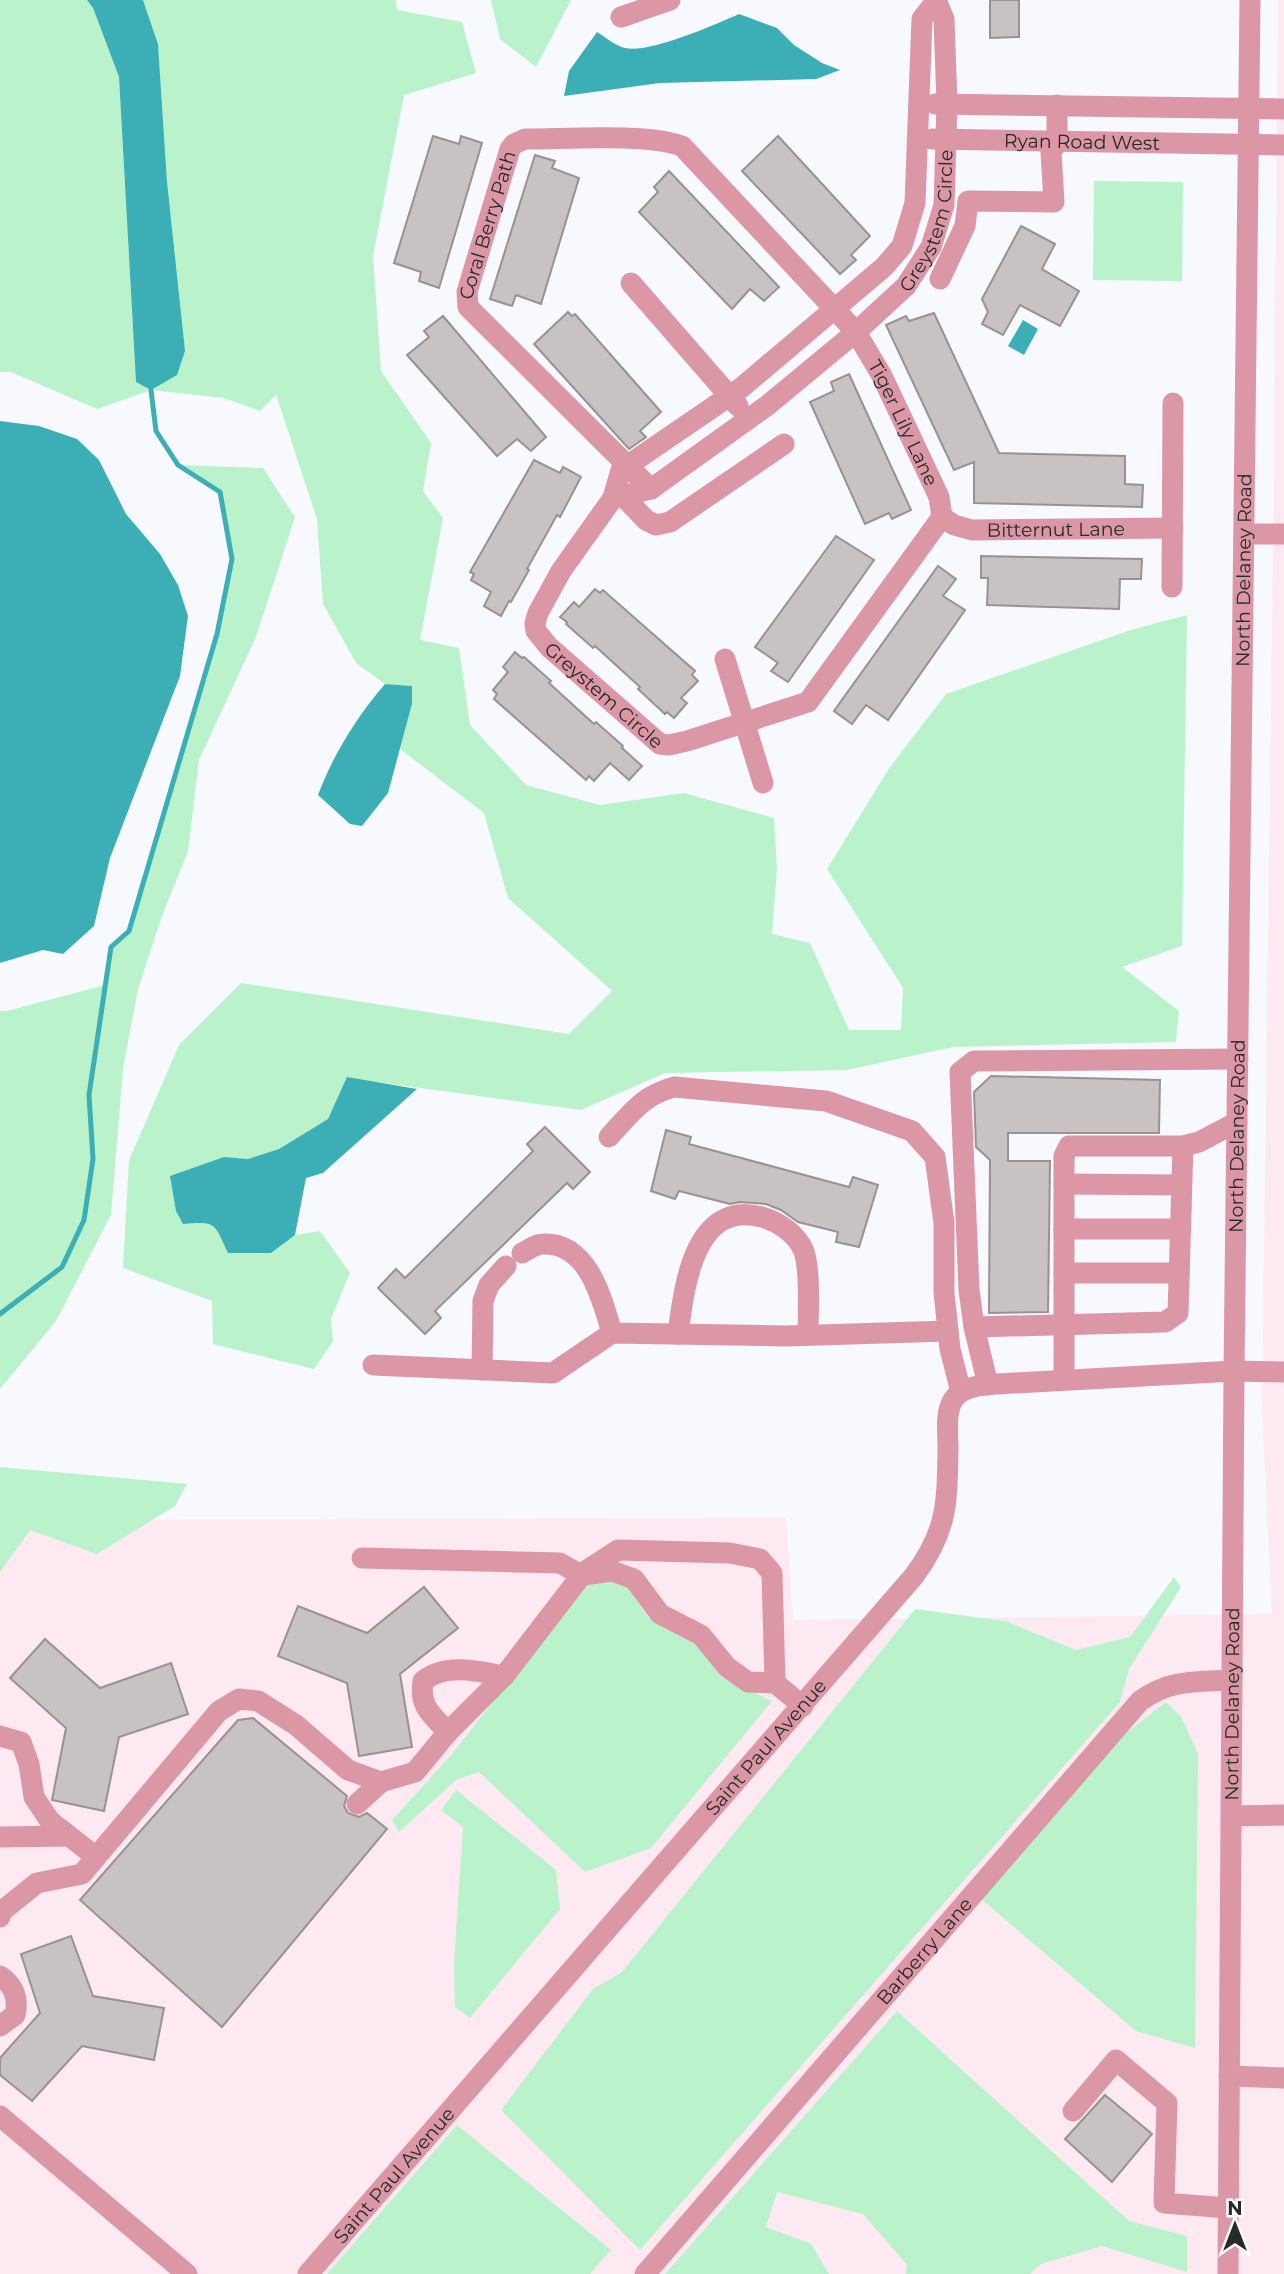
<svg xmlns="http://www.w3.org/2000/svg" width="1284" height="2274" viewBox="0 0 1284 2274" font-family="Montserrat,sans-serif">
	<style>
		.industrial { fill: #fde9f1 }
		.green { fill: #baf3cb }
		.water { fill: #3bafb5 }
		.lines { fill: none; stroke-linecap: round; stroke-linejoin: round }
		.stream { stroke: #3bafb5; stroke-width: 5 }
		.building { fill: #c8c2c2; stroke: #989292; stroke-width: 2 }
		.minor { stroke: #db97a6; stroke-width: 21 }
		.labels { text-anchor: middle; stroke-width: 7; stroke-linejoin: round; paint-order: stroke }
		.street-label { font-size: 19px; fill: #28292a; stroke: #fff }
	</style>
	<rect width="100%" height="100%" fill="#f7f9fe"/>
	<!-- industrial -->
	<path class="industrial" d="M1278 0H1284V2274H0V1575L16 1520 786 1518 793 1620 1272 1614 1262 1407 1274 477Z"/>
	<!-- green -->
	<g class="green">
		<path d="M0 0H87L93 8 119 77 136 382 167 182 158 44 143 0H396L397 10 462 22 476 73 404 95 373 256 381 371 431 443 423 491 443 518 420 640 459 648 470 725 526 785 600 805 684 793 774 818 777 869 772 934 810 943 849 1030H901L903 988 827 869 890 767 946 694 1131 630 1187 615 1182 946 1122 967 1179 1011 1176 1042 953 1047 847 1070 665 1073 581 1110 347 1078 328 1119 279 1149 248 1159 224 1157 183 1223 207 1222 270 1253 295 1235 320 1231 350 1273 331 1318 333 1341 314 1369 213 1344 212 1301 123 1268 129 1160 179 1045 241 983 569 1034 612 991 508 898 484 813 400 749 412 704V686L385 684 356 663 323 604 317 519 276 395 260 411 224 398 151 390 97 409 11 372H0Z"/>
		<path d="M491 0H571L536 67 500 39Z"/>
		<path d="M1094 181 1183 182 1182 281 1093 280Z"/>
		<path d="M178 465 263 468 295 517 256 637 199 760 188 851 162 916 138 989 123 1069 111 1215 56 1321 0 1389V1011H7L105 985 111 947 129 931 217 634 232 559 220 492Z"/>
		<path d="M0 1467 187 1484 175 1506 97 1554 30 1530 0 1572Z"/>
		<path d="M1174 1577 1181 1587 1129 1669 1120 1702 640 2250 501 2110 593 1989 622 1972 915 1609 1005 1621 1076 1650 1130 1637Z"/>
		<path d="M606 1579 627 1587 648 1617 694 1641 720 1676 772 1701 651 1848 585 1872 479 1772 456 1780 399 1832 392 1820 452 1754 585 1584Z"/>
		<path d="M1166 1702 1182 1718 1198 1754 1195 2048 1136 2031 981 1899 1127 1732Z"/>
		<path d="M456 1790 556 1870 560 1909 470 2018 455 2007 454 1964 463 1827 441 1810Z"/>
		<path d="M897 2011 1129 2221 1187 2236V2272L1102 2246 1041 2264 1030 2274H906L907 2265 863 2214 777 2192 766 2227 811 2244 829 2274H665Z"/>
		<path d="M457 2125 611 2250 590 2274H327Z"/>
	</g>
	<!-- water -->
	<g class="water">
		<path d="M87 0H143L158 44 167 182 185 351 177 375 151 390 136 382 119 77 93 8Z"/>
		<path d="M739 14 777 28 794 45 822 63 840 70 816 79 660 83 564 96 569 71 597 32C605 37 616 46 625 48 648 54 717 24 739 14Z"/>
		<path d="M1023 320 1038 329 1024 355 1008 346Z"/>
		<path d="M0 421 39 426 77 439 99 460 126 514 160 554 178 585 188 616 180 676 110 858 94 926 63 954 43 950 0 963Z"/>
		<path d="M385 684 412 686V704L388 793 362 826 350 824 318 795C334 753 356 718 385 684Z"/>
		<path d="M347 1077 417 1089 323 1173 306 1178 295 1235 271 1253H228C214 1223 217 1221 183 1224L176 1211 170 1176 224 1157 248 1159 279 1149 328 1119Z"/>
	</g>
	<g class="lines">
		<!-- stream -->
		<path class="stream" d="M0 1314 62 1267 84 1220 93 1159 89 1095 111 947 129 931 217 634 232 559 220 492 178 465 156 431 151 390"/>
	</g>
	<!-- building -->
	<g class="building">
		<path d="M990 0H1019V37L990 38Z"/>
		<path d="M433 136 459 144 461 136 482 143 439 288 419 281 421 272 394 263Z"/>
		<path d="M778 136 870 236 851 255 856 260 840 274 742 171Z"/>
		<path d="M535 155 555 161 552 168 579 178 541 304 516 295 512 306 490 299Z"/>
		<path d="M669 171 779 287 764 301 750 289 732 309 639 212 658 192 654 187Z"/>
		<path d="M1021 226 1055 244 1042 269 1079 291 1060 326 1020 305 1003 335 982 324 988 312 982 299Z"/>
		<path d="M568 312 572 316 575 314 661 412 640 431 646 437 629 449 534 344Z"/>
		<path d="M934 313 999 453 1125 456V484L1143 485 1142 507 974 503V462L954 470 886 325 906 316 909 321Z"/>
		<path d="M443 316 546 437 531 451 517 439 497 456 407 355 429 337 424 331Z"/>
		<path d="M849 374 911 510 892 519 889 513 865 524 810 402 834 391 831 382Z"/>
		<path d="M534 460 560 473 563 467 581 477 560 517 557 515 527 569 529 570 511 602 509 601 501 616 484 606 491 592 471 580 474 574 470 572Z"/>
		<path d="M836 536 874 560 788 682 771 671 778 663 755 647Z"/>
		<path d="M981 556 1142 559 1141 579H1120L1119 609 987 605 988 578H981Z"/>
		<path d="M938 566 956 579 943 596 965 610 888 720 866 705 852 724 834 711Z"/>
		<path d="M595 589 600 593 603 590 695 671 692 675 698 681 681 698 687 703 674 718 667 712 665 714 638 689 640 687 595 646 593 648 566 624 567 622 560 617 574 602 579 607Z"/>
		<path d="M515 652 522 658 524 657 551 681 549 683 594 724 596 722 623 746 622 748 642 766 629 780 610 763 594 781 589 776 586 780 494 699 497 694 493 690 508 672 503 667Z"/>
		<path d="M991 1076 1160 1080 1159 1133H1008V1161H1050L1048 1312 989 1313 990 1160 976 1147 974 1092Z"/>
		<path d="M545 1127 590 1172 573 1189 567 1183 435 1311 441 1318 425 1334 378 1288 396 1269 405 1278 533 1151 527 1144Z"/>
		<path d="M666 1130 691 1137 689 1144 849 1187 853 1177 878 1185 859 1247 836 1242 838 1232 798 1222 781 1210 766 1204 740 1202 730 1204 679 1191 675 1199 651 1191Z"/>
		<path d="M424 1587 458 1628 400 1674 412 1747 359 1756 347 1683 278 1656 298 1606 367 1633Z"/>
		<path d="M45 1639 100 1688 171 1663 188 1714 119 1737 104 1811 52 1800 66 1728 10 1678Z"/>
		<path d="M253 1718 347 1796 344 1806 348 1813 359 1817 367 1813 387 1829 222 2027 80 1900 238 1720Z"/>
		<path d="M71 1936 93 1996 164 2008 154 2060 82 2046 32 2101 0 2075V2058L40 2013 21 1954Z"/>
		<path d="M1105 2095 1152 2134 1112 2182 1065 2139Z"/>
	</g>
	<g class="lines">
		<!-- minor -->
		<g class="minor">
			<path id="s1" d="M936 1 922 19 915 203 902 246 884 267 741 388 621 470 613 498 561 571 538 613 535 623 536 631 549 647 660 744 669 745 687 741 808 702 942 517"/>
			<path d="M621 17 670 0"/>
			<path d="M935 104 1284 109"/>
			<path id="s2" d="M932 139 1284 145"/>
			<path d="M940 279 965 226 968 201 1054 202 1051 152 1057 142V105"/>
			<path d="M631 283 738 406"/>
			<path id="s3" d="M651 489 468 307 467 292 510 149 514 144 525 139C566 139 647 133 682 146L856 332 882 376 939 497 942 517"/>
			<path d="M623 496 646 520 656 525 670 522 784 444"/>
			<path id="s4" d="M613 498 651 489 768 405 856 332 906 286 931 247 944 205 947 104 944 19 936 0"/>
			<path id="s5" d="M942 517 954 525 972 530 1173 528"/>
			<path d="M1245 534H1284"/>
			<path d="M1172 587 1173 403"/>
			<path d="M725 659 763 783"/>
			<path d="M609 1137C632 1112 642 1096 674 1087L826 1101 912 1131 935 1157 944 1223V1293L950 1349 961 1392"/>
			<path d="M1183 1146 1178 1313 1165 1322 974 1327 969 1290 960 1072 974 1061 1238 1059"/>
			<path d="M1064 1184 1181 1185"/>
			<path d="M1064 1229H1180"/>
			<path d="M522 1253C528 1250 536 1244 542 1244 588 1241 602 1299 612 1333"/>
			<path d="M1064 1273H1179"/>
			<path d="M974 1327 988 1385"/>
			<path d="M678 1334C684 1287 694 1199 762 1217 779 1222 795 1233 803 1249 811 1267 808 1315 808 1335"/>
			<path d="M373 1365 553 1373 612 1333 786 1336 948 1331"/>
			<path d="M482 1370 483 1301 489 1285 506 1266"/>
			<path d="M1064 1380V1156L1069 1146H1183L1199 1142 1237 1122"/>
			<path d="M362 1558 560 1563 581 1575"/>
			<path d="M583 1575 612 1571 634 1579 660 1614 701 1635 727 1667 748 1682 775 1683 803 1706"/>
			<path d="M448 1732 504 1676"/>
			<path d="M0 1736 21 1742 29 1764 34 1797 50 1821 96 1857"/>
			<path d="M357 1804 381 1782"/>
			<path d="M1231 1816 1284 1815"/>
			<path d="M0 1837 68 1836"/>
			<path d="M0 1917 2 1911 37 1883 82 1874 219 1711 239 1699 258 1701 296 1725 348 1770 381 1782 415 1772 448 1732C431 1714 419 1707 423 1681 446 1663 477 1671 504 1676L584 1572 618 1550 730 1553 760 1559 772 1573 775 1683"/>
			<path d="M0 1976C14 1985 19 1999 15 2015L0 2026"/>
			<path d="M1229 2076 1284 2078"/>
			<path d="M1073 2111 1116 2060 1167 2103 1164 2203 1228 2208"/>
			<path d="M0 2116 187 2274"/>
			<path id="s6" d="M308 2274 914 1576C948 1530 947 1503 948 1448 948 1433 945 1413 953 1400 962 1386 982 1385 997 1384L1234 1371 1284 1372"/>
			<path id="s7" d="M645 2274 1140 1701C1170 1679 1196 1682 1232 1680"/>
			<path id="s8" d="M1228 2274 1234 1371 1250 0"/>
		</g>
	</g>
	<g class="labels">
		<!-- street labels -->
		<g class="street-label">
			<text dy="7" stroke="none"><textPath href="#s2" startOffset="150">Ryan Road West</textPath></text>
			<text dy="7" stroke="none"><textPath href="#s4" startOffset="436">Greystem Circle</textPath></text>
			<text dy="7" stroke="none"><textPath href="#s3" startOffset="343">Coral Berry Path</textPath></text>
			<text dy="7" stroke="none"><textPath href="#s3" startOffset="956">Tiger Lily Lane</textPath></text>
			<text dy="7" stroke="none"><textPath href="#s5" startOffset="117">Bitternut Lane</textPath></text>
			<text dy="7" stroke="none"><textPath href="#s8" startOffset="1704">North Delaney Road</textPath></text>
			<text dy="7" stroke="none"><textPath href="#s1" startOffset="891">Greystem Circle</textPath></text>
			<text dy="7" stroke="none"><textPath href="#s8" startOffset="1138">North Delaney Road</textPath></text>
			<text dy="7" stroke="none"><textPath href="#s8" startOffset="570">North Delaney Road</textPath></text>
			<text dy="7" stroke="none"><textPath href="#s6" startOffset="698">Saint Paul Avenue</textPath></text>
			<text dy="7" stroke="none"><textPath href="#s7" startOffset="427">Barberry Lane</textPath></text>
			<text dy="7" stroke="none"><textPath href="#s6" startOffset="131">Saint Paul Avenue</textPath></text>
		</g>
	</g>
	<!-- north arrow -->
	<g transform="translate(1235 2225)" stroke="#ffffff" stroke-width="5" paint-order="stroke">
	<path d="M0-5L12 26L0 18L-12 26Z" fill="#28292a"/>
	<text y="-10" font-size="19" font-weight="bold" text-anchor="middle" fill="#28292a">N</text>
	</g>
</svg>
